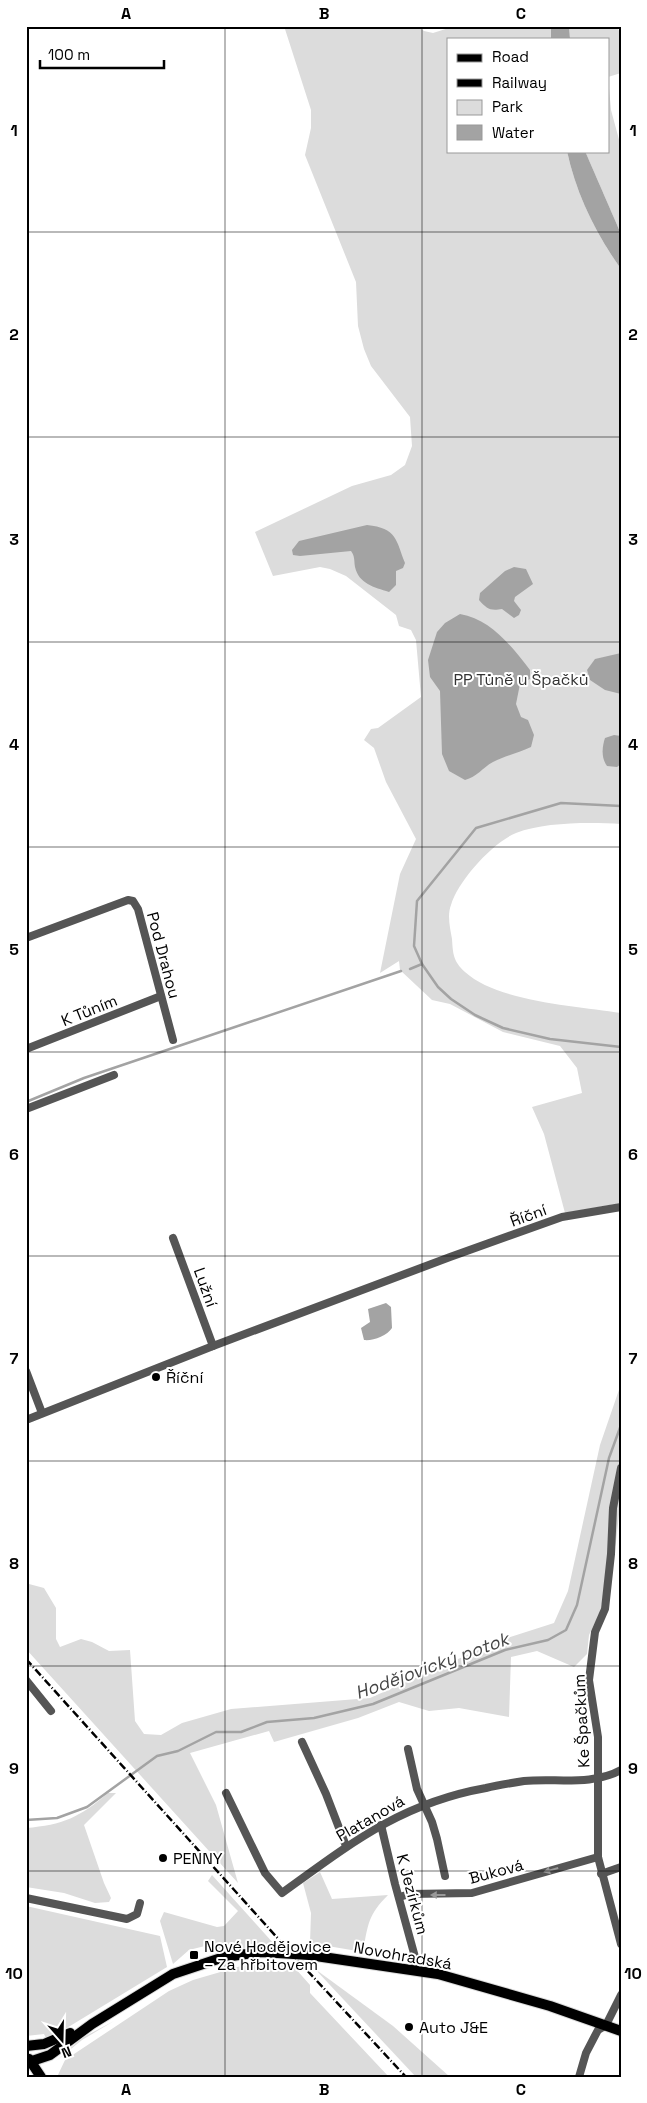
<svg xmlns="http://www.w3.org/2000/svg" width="647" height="2103" viewBox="0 0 647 2103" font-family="'Space Grotesk',sans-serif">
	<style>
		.green { fill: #dcdcdc }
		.water { fill: #a3a3a3 }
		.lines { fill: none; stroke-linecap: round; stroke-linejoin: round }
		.stream { stroke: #a3a3a3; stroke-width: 2.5 }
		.major-casing { stroke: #dbdbdb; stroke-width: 12 }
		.minor { stroke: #555; stroke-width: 8 }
		.major { stroke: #000; stroke-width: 10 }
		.rail { stroke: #000; stroke-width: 2.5; stroke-dasharray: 8 2.5 1 2.5; stroke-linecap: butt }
		.oneway { fill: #999 }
		.grid { fill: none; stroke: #000; stroke-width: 1; stroke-opacity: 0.55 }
		.poi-dot { fill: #000; stroke: #fff; stroke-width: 2 }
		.labels { text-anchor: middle; stroke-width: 4; stroke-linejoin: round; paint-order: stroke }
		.park-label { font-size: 16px; fill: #333; stroke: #fff }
		.street-label { font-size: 16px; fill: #000; stroke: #fff }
		.poi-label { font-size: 16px; fill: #000; stroke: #fff; text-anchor: start }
		.water-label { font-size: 18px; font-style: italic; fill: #444; stroke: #fff }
		.neatline { fill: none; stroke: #000; stroke-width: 2 }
		.grid-label { font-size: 16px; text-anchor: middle; font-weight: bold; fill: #000 }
	</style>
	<rect width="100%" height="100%" fill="#fff"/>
	<!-- green -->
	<g class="green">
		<path d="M284 26H418L424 31 433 33 455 26H551V39H448V151H567C576 194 596 234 621 269V824C590 822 544 822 516 833 492 843 458 881 451 905 447 915 450 928 452 939 453 954 453 961 465 972 498 1002 577 1006 621 1013V1203L565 1213 544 1134 532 1107 582 1093 577 1068 560 1046 503 1032 450 1004 432 1000 400 970 399 961 380 973 400 874 416 839 386 782 374 748 364 740 371 729 378 728 421 697 416 640 411 630 399 626 396 615 346 576 330 569 320 567 273 576 255 532 352 486 391 475 405 465 412 446 410 417 371 366 364 349 358 326 356 282 305 155 311 128V110Z"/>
		<path d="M569 26H616L621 34V73L608 77 611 110 621 147V234L585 151H608V39H570Z"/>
		<path d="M621 1384V1496L616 1542 600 1612 589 1635 587 1654 574 1667 537 1651 511 1657 509 1717 459 1708 429 1711 399 1702 358 1718 274 1742 269 1731 190 1753 216 1805 238 1883 26 1649V1586L29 1584 44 1588 56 1608V1639L60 1647 81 1639 92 1642 109 1651 130 1650 135 1721 144 1734 161 1735 182 1723 231 1709 370 1698 501 1640 554 1623 568 1591 600 1445Z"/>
		<path d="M108 1793H116L84 1825 104 1883 111 1898 109 1902 95 1903 64 1893 26 1887V1828C63 1825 80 1817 108 1793Z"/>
		<path d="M320 1872 332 1899 388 1895C368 1915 368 1924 363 1952L310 1943 311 1913 303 1883Z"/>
		<path d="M212 1875 274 1944 268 1947 209 1949 205 1946 189 1950 173 1964 160 1921 164 1912 217 1927 224 1926 238 1911 208 1881Z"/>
		<path d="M26 1906 160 1936 167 1967 47 2040 44 2034 26 2036Z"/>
		<path d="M274 1964 294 1967 310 1985V1993L389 2077H57L65 2060 169 1991 193 1980 241 1966Z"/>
		<path d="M315 1969 393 2026 450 2077H416Z"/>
		<path d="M114 2021 82 2040 56 2061 82 2038Z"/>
	</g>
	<!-- water -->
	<g class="water">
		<path d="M551 26H569L570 39H551Z"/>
		<path d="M567 151H585L621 234V269C596 234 576 194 567 151Z"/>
		<path d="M367 525C397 528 396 540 405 563L403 568 396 571V585L389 592C374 587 359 584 355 567 354 561 355 556 351 551L300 556 293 555 292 550 299 541Z"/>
		<path d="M514 567 526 569 533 584 515 597 514 601 521 610 519 615 514 618 502 609C490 611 487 609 479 600L480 593 505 571Z"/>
		<path d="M460 614C491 619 512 647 530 670V679L520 684 516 704 521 717 528 720 534 735 531 747C518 753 505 756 493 762 482 768 477 777 465 780L449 771 442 754 440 691 430 677 428 660 437 632 445 623Z"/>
		<path d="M621 653V694L605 690 590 680 587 670 595 659Z"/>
		<path d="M614 735 621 736V764L617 767 607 766C601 758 602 747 605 738Z"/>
		<path d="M386 1303 391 1307 392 1328C387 1336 373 1341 364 1340L361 1328 370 1322 368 1309Z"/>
	</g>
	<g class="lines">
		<!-- stream -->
		<g class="stream">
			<path d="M621 806 561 803 476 828 417 901 414 946 422 964 438 987 451 999 475 1015 503 1028 550 1039 621 1047"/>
			<path d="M410 969 422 964"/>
			<path d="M26 1102 84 1078 401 971"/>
			<path d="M26 1820 57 1818 87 1807 157 1756 178 1751 216 1732H241L267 1722 314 1718 373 1704 505 1650 548 1640 566 1630 577 1605 609 1458 621 1425"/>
		</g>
		<!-- major casing -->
		<g class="major-casing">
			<g id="major">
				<path d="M26 2046 44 2044 70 2033"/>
				<path d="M29 2059 41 2077"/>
				<path d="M26 2063 50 2055 92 2024 173 1974 224 1957 262 1952 309 1955 438 1974 550 2006 621 2031"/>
			</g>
		</g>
		<!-- minor -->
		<g class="minor">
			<path d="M26 938 128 900 133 901 138 909 173 1040"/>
			<path d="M26 1049 161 996"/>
			<path d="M26 1109 114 1075"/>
			<path d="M173 1238 213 1346"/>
			<path d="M26 1371 42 1413"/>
			<path d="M26 1420 213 1346 450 1257 562 1217 621 1207"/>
			<path d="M621 1468 613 1508 611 1554 605 1609 595 1632 589 1680 598 1737V1857L621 1944"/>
			<path d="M26 1680 51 1711"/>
			<path d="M302 1742 326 1794 346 1846"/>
			<path d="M408 1749 417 1789 432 1822 437 1839 445 1876"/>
			<path d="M226 1793 265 1873 282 1893C350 1844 401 1803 486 1788 498 1785 511 1783 524 1781 556 1778 592 1786 621 1770"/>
			<path d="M381 1825 395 1884 415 1957 413 1970"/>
			<path d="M601 1874 621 1867"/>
			<path d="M399 1897 410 1894 472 1893 598 1857"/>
			<path d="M26 1898 127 1919 137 1914 140 1903"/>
			<path d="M579 2077 586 2053 598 2030 606 2025 621 1995"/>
		</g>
		<!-- major -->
		<use href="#major" class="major"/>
		<!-- rail -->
		<path class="rail" d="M26 1659 291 1953 406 2077"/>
	</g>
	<!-- one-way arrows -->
	<defs><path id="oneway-solid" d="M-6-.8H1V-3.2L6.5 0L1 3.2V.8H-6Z" transform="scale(1.25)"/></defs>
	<g class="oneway">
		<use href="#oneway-solid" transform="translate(551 1870) rotate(164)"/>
		<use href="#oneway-solid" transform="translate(438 1895) rotate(-180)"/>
	</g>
	<!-- grid -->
	<path class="grid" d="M225 26V2077M422 26V2077M26 232H621M26 437H621M26 642H621M26 847H621M26 1052H621M26 1256H621M26 1461H621M26 1666H621M26 1871H621"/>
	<!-- markers -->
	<g class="poi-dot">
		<circle cx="156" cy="1377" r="5"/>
		<circle cx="163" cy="1858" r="5"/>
		<rect x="189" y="1950" width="10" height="10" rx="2.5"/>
		<circle cx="409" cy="2027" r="5"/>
	</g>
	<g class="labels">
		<!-- park labels -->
		<g class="park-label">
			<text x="521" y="685">PP Tůně u Špačků</text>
		</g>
		<!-- street labels -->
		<g class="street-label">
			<text transform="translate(164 955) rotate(75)" y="6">Pod Drahou</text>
			<text transform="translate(89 1010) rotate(-22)" y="6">K Tůním</text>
			<text transform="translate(528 1215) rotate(-20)" y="6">Říční</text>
			<text transform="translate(206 1287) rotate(70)" y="6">Lužní</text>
			<text transform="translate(581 1721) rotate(-93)" y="6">Ke Špačkům</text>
			<text transform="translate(370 1818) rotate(-30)" y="6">Platanová</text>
			<text transform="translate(496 1871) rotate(-15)" y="6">Buková</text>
			<text transform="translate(413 1894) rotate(75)" y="6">K Jezírkům</text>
			<text transform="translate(403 1955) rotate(10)" y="6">Novohradská</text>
		</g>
		<!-- poi labels -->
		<g class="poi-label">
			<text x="166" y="1383">Říční</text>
			<text x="173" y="1864">PENNY</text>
			<text x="204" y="1952">Nové Hodějovice<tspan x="204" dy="18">– Za hřbitovem</tspan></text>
			<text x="419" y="2033">Auto J&amp;E</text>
		</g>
		<!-- water labels -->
		<g class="water-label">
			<text transform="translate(432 1666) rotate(-20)" y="6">Hodějovický potok</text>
		</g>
	</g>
	<!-- border -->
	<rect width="647" height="2103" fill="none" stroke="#ffffff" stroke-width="55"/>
	<!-- legend -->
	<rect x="447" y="38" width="162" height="115" fill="#ffffff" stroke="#999999"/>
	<rect x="457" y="54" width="25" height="8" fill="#000000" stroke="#999999"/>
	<text x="492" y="62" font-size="15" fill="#000000">Road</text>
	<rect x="457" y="79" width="25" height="8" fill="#000000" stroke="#999999"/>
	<text x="492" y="88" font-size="15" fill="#000000">Railway</text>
	<rect x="457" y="100" width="25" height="15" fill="#dcdcdc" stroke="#999999"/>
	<text x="492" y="112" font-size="15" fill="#000000">Park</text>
	<rect x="457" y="125" width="25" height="15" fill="#a3a3a3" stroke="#999999"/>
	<text x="492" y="138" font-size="15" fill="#000000">Water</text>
	<!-- north arrow -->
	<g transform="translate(62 2040) rotate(160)" stroke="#ffffff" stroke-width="4" paint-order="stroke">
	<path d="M0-4L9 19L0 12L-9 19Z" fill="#000000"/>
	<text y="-8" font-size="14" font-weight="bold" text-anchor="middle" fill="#000000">N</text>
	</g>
	<!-- scale -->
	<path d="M40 60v8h124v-8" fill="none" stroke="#000000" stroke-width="2.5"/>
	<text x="48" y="60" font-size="15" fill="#000000" stroke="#ffffff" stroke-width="4" paint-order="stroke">100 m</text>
	<rect x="28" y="28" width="592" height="2048" class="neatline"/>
	<g class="grid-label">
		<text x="126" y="19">A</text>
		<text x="324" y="19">B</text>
		<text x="521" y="19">C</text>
		<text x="14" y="136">1</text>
		<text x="633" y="136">1</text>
		<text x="14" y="340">2</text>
		<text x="633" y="340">2</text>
		<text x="14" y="545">3</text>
		<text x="633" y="545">3</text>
		<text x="14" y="750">4</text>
		<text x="633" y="750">4</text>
		<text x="14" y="955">5</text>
		<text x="633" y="955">5</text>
		<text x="14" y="1160">6</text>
		<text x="633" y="1160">6</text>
		<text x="14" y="1364">7</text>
		<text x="633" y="1364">7</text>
		<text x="14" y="1569">8</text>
		<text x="633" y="1569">8</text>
		<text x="14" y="1774">9</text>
		<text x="633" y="1774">9</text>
		<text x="14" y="1979">10</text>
		<text x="633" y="1979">10</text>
		<text x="126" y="2095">A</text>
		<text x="324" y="2095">B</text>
		<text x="521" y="2095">C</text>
	</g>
</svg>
